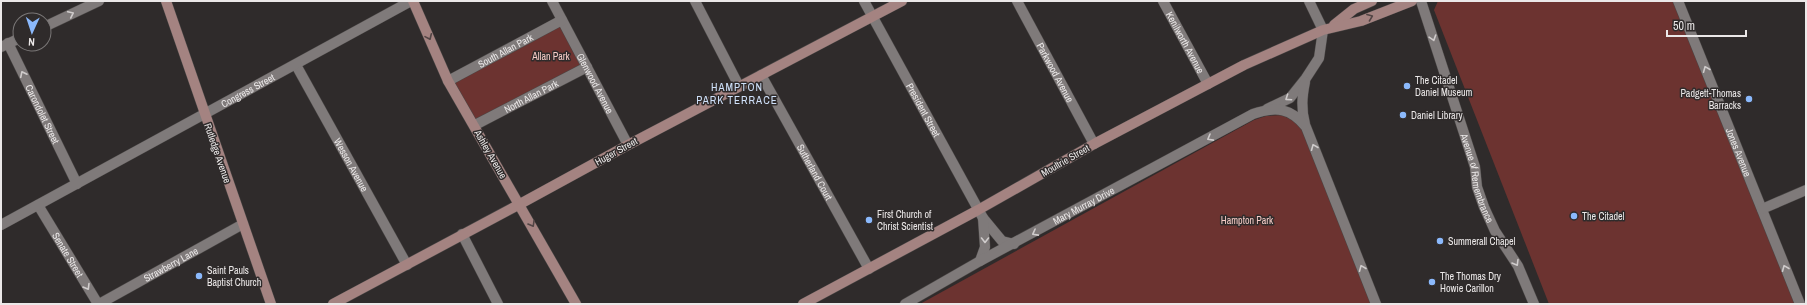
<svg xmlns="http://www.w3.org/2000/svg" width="1807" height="305" viewBox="0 0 1807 305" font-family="'Archivo Narrow',sans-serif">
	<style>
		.green { fill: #6c3330 }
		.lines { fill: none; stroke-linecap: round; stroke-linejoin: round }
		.street-casing { stroke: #4a4746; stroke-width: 11 }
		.secondary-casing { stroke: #4a4746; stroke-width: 11 }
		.street { stroke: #7f7a7a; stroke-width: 10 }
		.secondary { stroke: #a48381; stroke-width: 10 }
		.oneway { stroke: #d0cccc }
		.oneway2 { stroke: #524545 }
		.poi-dot { fill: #8bb9fc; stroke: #2f2b2b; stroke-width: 1.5 }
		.labels { text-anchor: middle; stroke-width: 3; stroke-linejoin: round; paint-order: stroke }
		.street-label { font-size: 10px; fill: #ebe8e8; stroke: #2f2b2b }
		.park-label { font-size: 10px; fill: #f6ccc7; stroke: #2f2b2b }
		.poi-label { font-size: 10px; fill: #ebe8e8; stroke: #2f2b2b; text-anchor: start }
		.neighbourhood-label { font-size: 11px; letter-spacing: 1px; fill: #cfe1fa; stroke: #2f2b2b }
	</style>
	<rect width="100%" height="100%" fill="#2f2b2b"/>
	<!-- green -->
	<g class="green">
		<path d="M1438 1H1675L1796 304H1549L1434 10Z"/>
		<path d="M560 24 582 66 476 121 453 82Z"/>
		<path d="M1282 115 1294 121 1303 131 1371 304H920L1254 120 1266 116Z"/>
	</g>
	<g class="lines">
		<!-- street casing -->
		<g class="street-casing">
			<g id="street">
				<path id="s1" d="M552 1 628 145"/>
				<path d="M695 1 739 86"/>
				<path id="s2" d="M864 1 983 218 1002 241 1014 244"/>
				<path id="s3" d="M1017 1 1094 144"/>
				<path id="s4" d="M1163 1 1208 84"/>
				<path id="s5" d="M1421 1 1475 167 1477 187 1484 207 1495 231 1518 266 1534 304"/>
				<path id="s6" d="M1678 1 1800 304"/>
				<path d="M44 27 99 1"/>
				<path id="s7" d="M8 43 77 184"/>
				<path d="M1 47 20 38"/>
				<path id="s8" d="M296 65 407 265"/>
				<path id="s9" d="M761 75 869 269"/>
				<path id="s10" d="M448 81 562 20"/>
				<path d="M1267 109 1290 98 1306 78 1319 58 1323 30 1309 1"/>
				<path d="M1305 124C1301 109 1302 97 1305 82"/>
				<path id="s11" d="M475 125 587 67"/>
				<path id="s12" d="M38 205 98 304"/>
				<path d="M1762 209 1806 190"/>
				<path id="s13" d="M1 225 411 1"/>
				<path d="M462 234 498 304"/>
				<path d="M980 261 985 247 983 218"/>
				<path id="s14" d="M99 304 243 224"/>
				<path id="s15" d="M905 304 980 261 1253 114C1276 106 1291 108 1306 127L1376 304"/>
			</g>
		</g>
		<!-- secondary casing -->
		<g class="secondary-casing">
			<g id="secondary">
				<path d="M166 1 271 304"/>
				<path d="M413 1 448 81 576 304"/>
				<path d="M1334 25 1354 9 1372 1"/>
				<path d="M333 304 520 204 628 145 902 1"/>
				<path d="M803 304 978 210 1094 144 1244 65 1323 30 1361 21 1412 1"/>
			</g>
		</g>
		<!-- street -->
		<use href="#street" class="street"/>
		<!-- secondary -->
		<use href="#secondary" class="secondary"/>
	</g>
	<!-- one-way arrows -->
	<defs><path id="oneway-chevron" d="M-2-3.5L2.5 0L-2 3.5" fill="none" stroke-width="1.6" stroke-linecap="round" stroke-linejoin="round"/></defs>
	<g class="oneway">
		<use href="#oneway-chevron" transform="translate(71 14) rotate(-25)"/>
		<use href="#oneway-chevron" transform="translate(1433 38) rotate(72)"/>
		<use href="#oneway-chevron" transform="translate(1706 69) rotate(-112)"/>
		<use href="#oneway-chevron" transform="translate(23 74) rotate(-116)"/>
		<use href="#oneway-chevron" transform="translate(1288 98) rotate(146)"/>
		<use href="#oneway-chevron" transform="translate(1210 138) rotate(151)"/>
		<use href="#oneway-chevron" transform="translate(1314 147) rotate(-112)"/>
		<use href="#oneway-chevron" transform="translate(1035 233) rotate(152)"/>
		<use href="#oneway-chevron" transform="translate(985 240) rotate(90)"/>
		<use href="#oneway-chevron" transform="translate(1516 263) rotate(59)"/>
		<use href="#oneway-chevron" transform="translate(1362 268) rotate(-112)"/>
		<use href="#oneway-chevron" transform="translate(1785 268) rotate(-112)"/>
		<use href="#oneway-chevron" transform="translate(87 287) rotate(59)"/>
	</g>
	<g class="oneway2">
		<use href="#oneway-chevron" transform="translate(1370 17) rotate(-21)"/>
		<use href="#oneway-chevron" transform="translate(429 37) rotate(66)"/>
		<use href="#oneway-chevron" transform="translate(532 224) rotate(60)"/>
	</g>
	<!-- markers -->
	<g class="poi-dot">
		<circle cx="1407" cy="86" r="4"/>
		<circle cx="1749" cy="99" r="4"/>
		<circle cx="1403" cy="115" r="4"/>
		<circle cx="1574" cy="216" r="4"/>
		<circle cx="869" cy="220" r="4"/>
		<circle cx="1440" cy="241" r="4"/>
		<circle cx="199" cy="276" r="4"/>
		<circle cx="1432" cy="282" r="4"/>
	</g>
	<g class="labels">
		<!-- street labels -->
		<g class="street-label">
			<text dy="4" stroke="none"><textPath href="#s4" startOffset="47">Kenilworth Avenue</textPath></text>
			<text dy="4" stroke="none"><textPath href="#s10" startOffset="65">South Allan Park</textPath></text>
			<text dy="4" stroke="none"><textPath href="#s3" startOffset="81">Parkwood Avenue</textPath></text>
			<text dy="4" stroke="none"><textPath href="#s1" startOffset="93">Glenwood Avenue</textPath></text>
			<text dy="4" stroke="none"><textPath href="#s13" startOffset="281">Congress Street</textPath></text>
			<text dy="4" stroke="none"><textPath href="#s11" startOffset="63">North Allan Park</textPath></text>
			<text dy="4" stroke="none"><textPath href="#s2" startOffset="124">President Street</textPath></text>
			<text dy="4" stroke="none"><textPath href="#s7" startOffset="79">Carondolet Street</textPath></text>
			<text transform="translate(616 151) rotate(-29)" y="4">Huger Street</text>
			<text dy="4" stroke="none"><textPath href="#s6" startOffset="163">Jones Avenue</textPath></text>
			<text transform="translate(218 153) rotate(71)" y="4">Rutledge Avenue</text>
			<text transform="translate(491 154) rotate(60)" y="4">Ashley Avenue</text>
			<text transform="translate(1065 160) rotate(-30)" y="4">Moultrie Street</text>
			<text dy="4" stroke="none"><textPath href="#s8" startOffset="114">Wesson Avenue</textPath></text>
			<text dy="4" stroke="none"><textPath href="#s9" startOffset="111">Sutherland Court</textPath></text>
			<text dy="4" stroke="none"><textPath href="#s5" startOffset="186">Avenue of Remembrance</textPath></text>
			<text dy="4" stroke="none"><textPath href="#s15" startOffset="204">Mary Murray Drive</textPath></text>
			<text dy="4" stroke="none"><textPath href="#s12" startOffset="58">Senate Street</textPath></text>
			<text dy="4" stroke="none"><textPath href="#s14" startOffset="82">Strawberry Lane</textPath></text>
		</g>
		<!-- park labels -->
		<g class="park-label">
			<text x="551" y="60">Allan Park</text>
			<text x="1247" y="224">Hampton Park</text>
		</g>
		<!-- poi labels -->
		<g class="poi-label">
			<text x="1415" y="84">The Citadel<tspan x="1415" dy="12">Daniel Museum</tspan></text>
			<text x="1741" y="97" text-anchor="end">Padgett-Thomas<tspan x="1741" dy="12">Barracks</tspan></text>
			<text x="1411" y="119">Daniel Library</text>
			<text x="877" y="218">First Church of<tspan x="877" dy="12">Christ Scientist</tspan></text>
			<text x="1582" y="220">The Citadel</text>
			<text x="1448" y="245">Summerall Chapel</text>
			<text x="207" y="274">Saint Pauls<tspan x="207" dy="12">Baptist Church</tspan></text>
			<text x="1440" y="280">The Thomas Dry<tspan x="1440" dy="12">Howie Carillon</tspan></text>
		</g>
		<!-- neighbourhood labels -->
		<g class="neighbourhood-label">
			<text x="737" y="91">HAMPTON<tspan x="737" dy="13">PARK TERRACE</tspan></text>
		</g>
	</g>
	<!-- border -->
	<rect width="1807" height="305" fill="none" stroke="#ebe8e8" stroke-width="4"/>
	<!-- north arrow -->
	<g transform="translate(32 32) rotate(183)"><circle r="19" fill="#2f2b2b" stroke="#7a7777"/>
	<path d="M0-3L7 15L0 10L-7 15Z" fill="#8bb9fc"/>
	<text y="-6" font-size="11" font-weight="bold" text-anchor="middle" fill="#ebe8e8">N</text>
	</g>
	<!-- scale -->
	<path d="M1667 30v6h79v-6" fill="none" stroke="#ebe8e8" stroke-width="2"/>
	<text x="1673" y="30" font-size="12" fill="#ebe8e8" stroke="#2f2b2b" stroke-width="3" paint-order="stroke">50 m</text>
</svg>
